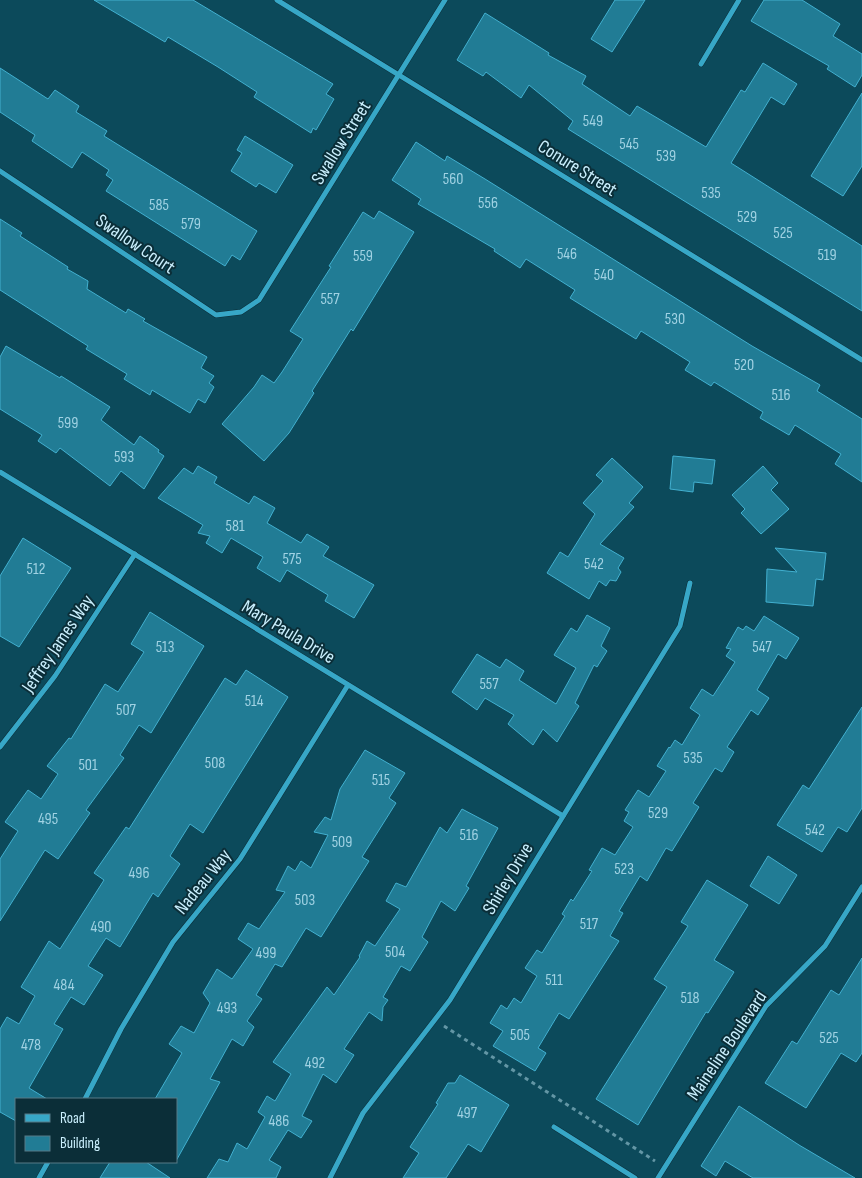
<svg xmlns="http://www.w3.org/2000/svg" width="862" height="1178" viewBox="0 0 862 1178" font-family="'Sofia Sans Condensed',sans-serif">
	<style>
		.building { fill: #217c95; stroke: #42b0d0 }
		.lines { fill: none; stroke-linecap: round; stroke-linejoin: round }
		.street-casing { stroke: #0b2e38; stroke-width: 6 }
		.path { stroke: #6396a5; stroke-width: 3; stroke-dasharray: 4 4; stroke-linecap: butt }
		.street { stroke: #37a7c7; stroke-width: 5 }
		.labels { text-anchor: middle; stroke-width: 4; stroke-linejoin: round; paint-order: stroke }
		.number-label { font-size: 16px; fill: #a0d2e3 }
		.street-label { font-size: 19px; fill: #caeffd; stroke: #0b2e38 }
	</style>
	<rect width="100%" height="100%" fill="#0c4a5b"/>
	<!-- building -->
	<g class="building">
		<path d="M94 0H193L333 84 326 94 334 99 316 130 313 128 311 133 254 97 257 92 218 67 168 37 165 42Z"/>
		<path d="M615 0H645L612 52 591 39Z"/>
		<path d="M764 0H802L840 24 833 36 862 54V75L855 87 827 69 829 66 751 21Z"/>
		<path d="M485 13 549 53 548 55 586 76 582 84 630 116 637 106 706 147 741 90 745 92 763 63 797 84 784 105 771 97 731 163 862 246V311L568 129 573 121 529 85 521 98 486 72 483 76 457 60Z"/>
		<path d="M0 68 48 99 55 90 79 106 76 112 107 131 104 136 257 231 240 260 232 255 225 266 106 191 113 180 106 175 109 170 82 152 72 168 32 141 35 135 0 112Z"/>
		<path d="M862 93V166L843 196 811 176Z"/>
		<path d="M245 136 293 165 276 193 259 183 256 187 231 171 242 153 237 150Z"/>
		<path d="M416 142 445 161 447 156 485 179 752 346 820 385 817 391 862 419V482L835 464 841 454 795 425 789 435 760 418 763 412 714 382 711 386 685 370 690 362 641 331 636 339 570 298 575 290 526 259 520 268 494 251 495 249 418 204 421 199 392 180Z"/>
		<path d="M379 211 414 232 353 331 351 329 312 391 314 393 289 433 264 461 222 424 254 387 262 375 274 383 282 372 303 339 290 331 331 267 329 266 363 212 374 219Z"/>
		<path d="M0 219 22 233 20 236 68 267 67 269 88 281 87 289 126 313 128 309 145 319 143 321 207 357 201 368 214 376 209 383 214 387 205 403 198 399 190 413 152 390 150 395 124 379 127 374 86 349 88 346 0 290Z"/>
		<path d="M6 346 60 378 61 376 110 407 101 420 134 445 140 436 159 450 158 452 164 456 144 489 121 471 110 486 60 448 56 453 38 441 42 435 0 409V357Z"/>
		<path d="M673 456 715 460 712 484 694 482 693 492 670 489Z"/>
		<path d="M612 458 643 487 629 503 634 507 600 544 624 558 618 568 621 572 616 581 610 580 606 586 599 581 589 599 547 573 560 552 568 557 595 514 583 503 603 481 596 475Z"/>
		<path d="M198 466 217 477 214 483 249 504 254 496 275 508 267 523 301 543 307 534 329 547 323 556 374 585 354 618 325 601 328 595 287 570 280 582 257 568 263 557 231 538 222 553 206 543 210 536 198 533 203 525 158 498 184 468 193 474Z"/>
		<path d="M763 466 778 483 771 490 789 509 761 534 741 513 745 509 732 495Z"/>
		<path d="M23 538 71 568 19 647 0 636V576Z"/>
		<path d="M775 548 826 553 823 580 816 579 813 606 766 602 767 569 797 572Z"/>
		<path d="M150 612 204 646 151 733 139 725 120 755 124 758 86 810 90 813 58 859 45 850 0 921V859L18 831 5 822 28 790 41 799 58 774 47 766 69 738 71 739 105 684 118 692 144 652 131 644Z"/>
		<path d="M587 615 610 628 601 646 607 651 597 667 594 665 575 703 579 706 557 742 543 729 533 745 508 724 514 715 485 698 477 710 452 692 477 654 500 668 506 659 524 671 519 680 556 704 576 668 554 655 571 628 577 632Z"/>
		<path d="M764 616 799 638 786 659 778 654 757 690 769 698 758 715 751 710 727 747 734 752 722 772 715 768 693 803 699 807 672 851 666 848 647 881 640 876 619 911 623 913 610 936 619 941 569 1019 559 1013 538 1048 546 1053 535 1071 493 1046 503 1031 490 1023 501 1005 507 1009 514 998 521 1003 537 976 525 968 537 950 542 953 565 916 562 914 571 899 573 901 592 871 589 870 602 848 615 855 633 827 624 821 629 812 625 810 638 790 649 797 666 771 657 766 669 747 670 748 675 740 682 745 700 715 690 708 702 689 713 696 735 662 726 656 731 649 726 648 738 627 743 630 746 626 754 631Z"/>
		<path d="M246 670 288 697 203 833 190 824 170 856 180 864 158 897 153 893 120 947 106 938 88 966 103 975 84 1005 71 997 54 1024 63 1029 29 1088 47 1099H16V1121L0 1112V1029L7 1017 19 1024 35 996 21 987 49 941 60 949 104 880 94 873 126 827 129 829 225 678 236 685Z"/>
		<path d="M862 707V808L847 832 838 827 822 852 777 825 803 785 809 789Z"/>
		<path d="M365 750 405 773 389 798 396 803 362 857 369 861 321 937 306 928 282 967 275 964 256 995 262 999 247 1021 254 1027 243 1046 232 1039 210 1079 220 1082 176 1161V1099H155L182 1053 169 1044 181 1026 194 1033 210 1003 203 993 217 969 232 979 253 949 238 939 248 923 259 929 285 892 276 890 288 866 295 871 301 861 311 868 328 835 314 832 325 817 331 820 340 789Z"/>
		<path d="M462 809 498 828 466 886 469 888 455 911 441 901 422 937 428 942 410 971 401 966 383 997 388 1000 383 1007 382 1021 369 1012 344 1049 354 1055 336 1083 323 1074 302 1116 312 1121 301 1138 288 1130 269 1160 281 1167 276 1178H207L219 1159 228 1162 237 1143 247 1149 265 1117 258 1112 267 1096 275 1101 291 1074 273 1062 327 987 334 995 360 957 359 956 367 941 375 946 400 909 386 901 396 883 406 887 440 827 447 833Z"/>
		<path d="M768 856 797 875 779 904 750 886Z"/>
		<path d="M707 880 748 905 714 960 734 972 708 1013 706 1012 638 1125 596 1099 667 987 654 979 688 926 681 922Z"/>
		<path d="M862 958V1053L856 1062 841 1053 806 1108 765 1083 792 1041 797 1044 831 990 839 995Z"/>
		<path d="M460 1075 509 1105 481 1152 468 1144 446 1178H403L419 1153 410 1147 438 1104 436 1103 448 1083H455Z"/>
		<path d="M739 1106 799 1145 855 1178H753L725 1161 716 1176 701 1166Z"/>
		<path d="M110 1162H146L170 1178H100Z"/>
	</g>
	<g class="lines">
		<!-- street casing -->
		<g class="street-casing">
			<g id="street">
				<path d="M277 0 862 360"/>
				<path d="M701 64 739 0"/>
				<path d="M0 171 216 315 241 312 259 300 445 0"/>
				<path d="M0 472 563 816"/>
				<path d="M0 747 55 676 135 554"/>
				<path d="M85 1099 121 1029 173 942 240 859 348 685"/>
				<path d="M554 1127 635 1178"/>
				<path d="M39 1178 48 1162"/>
				<path d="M330 1178 363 1113 450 1000 680 626 690 583"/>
				<path d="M658 1178 766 1006 825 946 862 887"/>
			</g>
		</g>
		<!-- path -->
		<path class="path" d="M444 1026 655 1161"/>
		<!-- street -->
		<use href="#street" class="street"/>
	</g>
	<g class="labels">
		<!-- number labels -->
		<g class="number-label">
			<text x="593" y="126">549</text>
			<text x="629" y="149">545</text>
			<text x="666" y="161">539</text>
			<text x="453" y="184">560</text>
			<text x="711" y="198">535</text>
			<text x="488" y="208">556</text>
			<text x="159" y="210">585</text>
			<text x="747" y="222">529</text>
			<text x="191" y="229">579</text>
			<text x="783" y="238">525</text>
			<text x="567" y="259">546</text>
			<text x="827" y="260">519</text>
			<text x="363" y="261">559</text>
			<text x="604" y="280">540</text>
			<text x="330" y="304">557</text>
			<text x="675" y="324">530</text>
			<text x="744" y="370">520</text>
			<text x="781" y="400">516</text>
			<text x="68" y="428">599</text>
			<text x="124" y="462">593</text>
			<text x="235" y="531">581</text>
			<text x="292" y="564">575</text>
			<text x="594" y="569">542</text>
			<text x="36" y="574">512</text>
			<text x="165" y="652">513</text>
			<text x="762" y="652">547</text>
			<text x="489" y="689">557</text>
			<text x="254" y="706">514</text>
			<text x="126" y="715">507</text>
			<text x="693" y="763">535</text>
			<text x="215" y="768">508</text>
			<text x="88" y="770">501</text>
			<text x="381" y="785">515</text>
			<text x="658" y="818">529</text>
			<text x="48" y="824">495</text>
			<text x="815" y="835">542</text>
			<text x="469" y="840">516</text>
			<text x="342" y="847">509</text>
			<text x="624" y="874">523</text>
			<text x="139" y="878">496</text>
			<text x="305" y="905">503</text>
			<text x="589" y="929">517</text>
			<text x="101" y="932">490</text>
			<text x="395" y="957">504</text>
			<text x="266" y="958">499</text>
			<text x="554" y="985">511</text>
			<text x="64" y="990">484</text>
			<text x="690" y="1003">518</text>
			<text x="227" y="1013">493</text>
			<text x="520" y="1040">505</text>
			<text x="829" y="1043">525</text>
			<text x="31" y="1050">478</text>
			<text x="315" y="1068">492</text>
			<text x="467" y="1118">497</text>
			<text x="279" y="1126">486</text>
		</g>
		<!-- street labels -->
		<g class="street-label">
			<text transform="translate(340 142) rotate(-58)" y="7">Swallow Street</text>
			<text transform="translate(578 167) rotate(32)" y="7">Conure Street</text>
			<text transform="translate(136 243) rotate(34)" y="7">Swallow Court</text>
			<text transform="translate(289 631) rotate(31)" y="7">Mary Paula Drive</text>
			<text transform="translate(57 643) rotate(-56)" y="7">Jeffrey James Way</text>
			<text transform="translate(507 878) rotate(-59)" y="7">Shirley Drive</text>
			<text transform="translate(202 881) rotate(-51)" y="7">Nadeau Way</text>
			<text transform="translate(726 1045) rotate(-56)" y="7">Maineline Boulevard</text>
		</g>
	</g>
	<!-- legend -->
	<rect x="15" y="1098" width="162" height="65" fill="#0b2e38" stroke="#577b87"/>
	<rect x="25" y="1114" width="25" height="8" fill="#37a7c7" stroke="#577b87"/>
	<text x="60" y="1123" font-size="15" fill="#caeffd">Road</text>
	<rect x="25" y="1136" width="25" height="15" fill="#217c95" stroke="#577b87"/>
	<text x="60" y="1148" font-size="15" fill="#caeffd">Building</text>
</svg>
